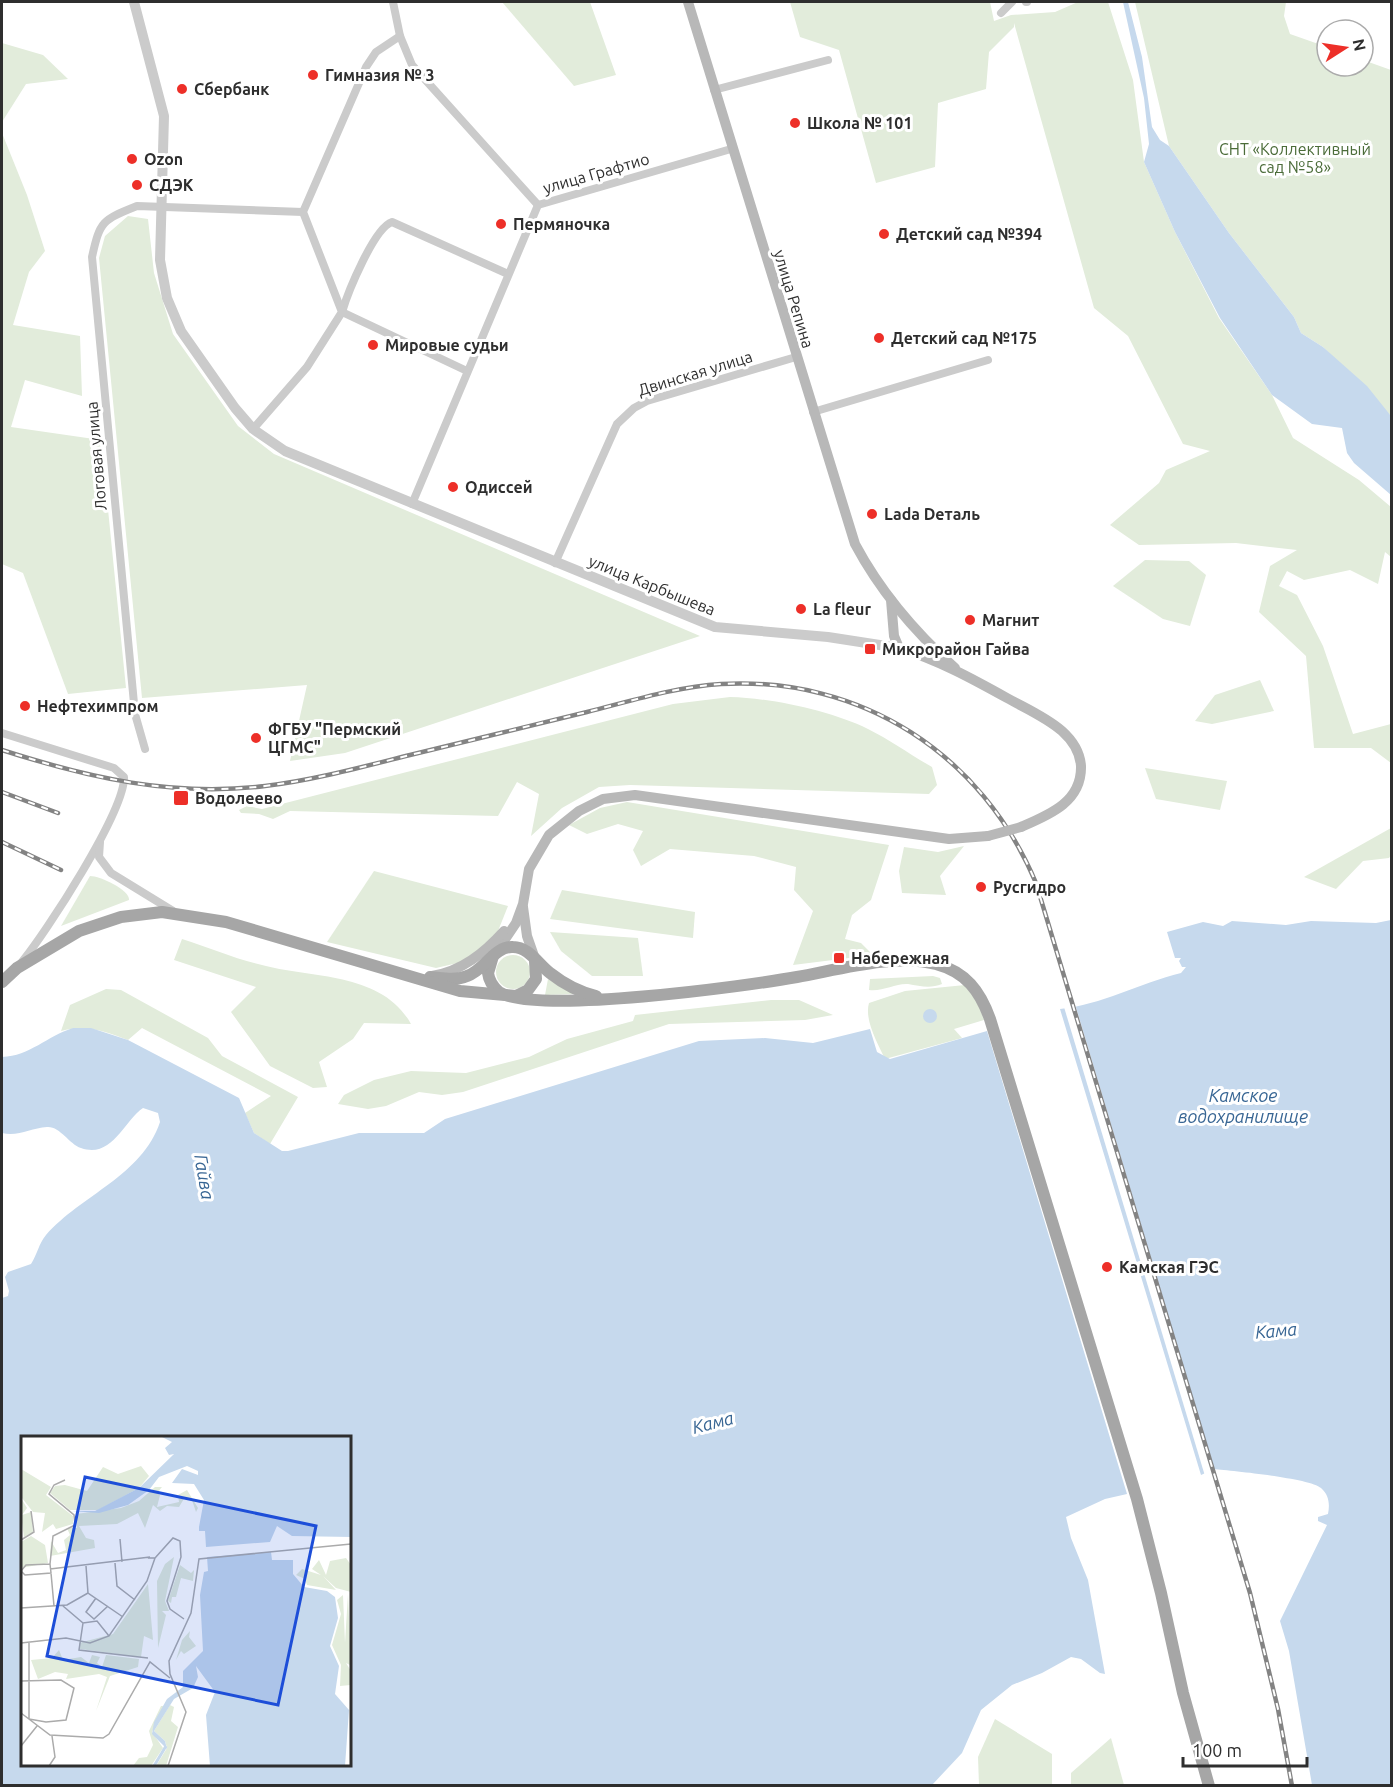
<svg xmlns="http://www.w3.org/2000/svg" width="1393" height="1787" viewBox="0 0 1393 1787" font-family="Ubuntu,sans-serif">
	<style>
		.green { fill: #e2ecdb }
		.water { fill: #c6d9ed; fill-rule: evenodd }
		.pier { fill: #fff }
		.lines { fill: none; stroke-linecap: round; stroke-linejoin: round }
		.minor { stroke: #cbcbcb; stroke-width: 8 }
		.tertiary { stroke: #cbcbcb; stroke-width: 10 }
		.secondary { stroke: #b8b8b8; stroke-width: 10 }
		.primary { stroke: #a6a6a6; stroke-width: 12 }
		.rail-casing { stroke: #838383; stroke-width: 4.5 }
		.rail { stroke: #fff; stroke-width: 2; stroke-dasharray: 7; stroke-linecap: butt }
		.secondary-bridge { stroke: #b8b8b8; stroke-width: 10 }
		.poi-dot { fill: #ed2f28; stroke: #fff; stroke-width: 2 }
		.labels { text-anchor: middle; stroke-width: 6; stroke-linejoin: round; paint-order: stroke }
		.poi-label { font-size: 16px; font-weight: bold; fill: #2e2e2e; stroke: #fff; text-anchor: start }
		.park-label { font-size: 16px; fill: #4b6c39; stroke: #fff }
		.street-label { font-size: 16px; fill: #2e2e2e; stroke: #fff }
		.water-label { font-size: 18px; font-style: italic; fill: #386694; stroke: #fff }
		.inset-river { fill: none; stroke: #c6d9ed; stroke-width: 3 }
		.inset-road { fill: none; stroke: #ababab; stroke-width: 1.5 }
		.view { fill: #1d4ed8; fill-opacity: 0.15; stroke: #1d4ed8; stroke-width: 3 }
		.inset-edge { fill: none; stroke: #2e2e2e; stroke-width: 3 }
	</style>
	<rect width="100%" height="100%" fill="#fff"/>
	<!-- green -->
	<g class="green">
		<path d="M502 2H590L616 75 574 86Z"/>
		<path d="M790 2H990L994 21 1011 15 1055 12 1078 2H1108L1133 80 1144 162 1175 232 1219 318 1272 395 1293 438 1359 480 1391 507V557L1385 552 1378 584 1350 570 1304 580 1287 571 1279 586 1297 595 1323 646 1353 734 1391 724V763L1371 748H1314L1306 656 1259 612 1270 566 1297 550 1236 543 1139 545 1110 525 1159 483 1166 470 1210 451 1183 444 1128 336 1094 308 1014 23V27L989 52 986 89 938 103 935 167 876 183 839 50 800 37Z"/>
		<path d="M1135 2H1286L1284 16 1290 34 1327 47V66H1363V60L1391 70V416L1323 347 1301 333 1294 317 1229 233 1169 146Z"/>
		<path d="M2 43 43 55 68 79 26 84 2 122Z"/>
		<path d="M2 133 27 195 45 251 29 272 13 325 80 336 82 396 25 380 11 427 101 440 126 688 68 694 23 573 2 564Z"/>
		<path d="M128 216 148 219 154 273 173 334 238 426 274 454 700 636 345 753 290 761 307 685 142 698 99 258 105 236Z"/>
		<path d="M1145 560 1189 561 1206 575 1190 626 1163 619 1113 586Z"/>
		<path d="M1260 680 1274 711 1212 724 1195 721 1215 695Z"/>
		<path d="M730 697C772 698 831 711 868 729 890 740 911 755 932 767L937 785 929 794 630 785 599 787 562 808 531 836 539 794 517 782 498 816 290 811 273 819 259 814 241 813 239 810 247 806 262 809 673 704Z"/>
		<path d="M1145 768 1227 781 1220 810 1156 799Z"/>
		<path d="M627 802 889 845 871 900 852 915 845 939 861 943 873 955 793 965 813 911 794 890 796 867 754 856 670 849 641 866 633 850 643 831 618 824 587 834 569 825 600 808Z"/>
		<path d="M1391 825V855L1389 858 1363 861 1336 889 1304 877 1391 828Z"/>
		<path d="M964 846 940 876 946 895 902 893 899 871 904 847 938 852Z"/>
		<path d="M374 871 508 906 498 931 483 949 462 962 436 968 327 942Z"/>
		<path d="M90 876C100 876 130 890 129 900L61 926Z"/>
		<path d="M562 890 695 912 693 938 550 919Z"/>
		<path d="M550 932 638 938 643 976H592L561 951Z"/>
		<path d="M182 939C210 948 238 960 266 966 314 978 383 973 411 1024L364 1023 353 1039 319 1062 327 1087 313 1088 270 1066 231 1012 256 987 174 960Z"/>
		<circle cx="513" cy="972" r="17"/>
		<path d="M933 976 940 978 942 984C930 989 920 986 908 984 896 983 882 992 869 990L870 979Z"/>
		<path d="M548 979 574 994 545 995Z"/>
		<path d="M965 985 976 997 984 1020 954 1029 962 1038 885 1059C878 1044 864 1020 869 1003L905 991Z"/>
		<path d="M106 989 121 990 208 1038 222 1056 298 1097 270 1144 254 1133 245 1113 271 1096 142 1028 128 1040C105 1031 85 1024 61 1031L70 1005Z"/>
		<path d="M771 1000H799L833 1015 805 1020 669 1024 463 1092 442 1095 419 1092 386 1106 368 1109 338 1104 344 1095 374 1080 411 1071 466 1073 529 1057 567 1039 633 1021 635 1015Z"/>
		<path d="M995 1719 1052 1754V1785H979L978 1757Z"/>
		<path d="M1111 1738 1124 1785H1071V1773Z"/>
	</g>
	<!-- water -->
	<g class="water">
		<path d="M1123 2H1128L1142 57 1152 127 1160 140 1169 146 1229 233 1294 317 1301 333 1323 347 1367 386 1391 416V495L1354 463 1347 453 1342 428 1312 424 1272 395 1220 318 1175 232 1144 162 1149 144 1144 98Z"/>
		<path d="M1391 920V1785H1312L1289 1651 1280 1621 1327 1525 1318 1521V1517L1328 1514C1330 1504 1329 1495 1321 1488 1310 1478 1233 1471 1214 1469L1201 1475 1060 1009C1101 1005 1140 983 1181 973L1186 967H1182L1179 961 1181 958H1175L1167 932 1203 922 1223 926 1232 921 1286 925 1311 921 1376 923Z"/>
		<circle cx="930" cy="1016" r="7"/>
		<path d="M73 1028H91L128 1040 239 1098 254 1133 282 1151H288L359 1133H424L445 1119 699 1041 765 1038 813 1043 870 1029 877 1052 890 1059 987 1031 1127 1494 1105 1499 1066 1517 1071 1538 1088 1580 1105 1674 1100 1673 1081 1659 1071 1657 1042 1673 1012 1685 981 1710 962 1753 932 1785H2V1298L8 1296 9 1291 5 1277 8 1272 31 1264C37 1255 39 1243 46 1235 81 1195 142 1176 160 1122L158 1113 143 1108C124 1121 112 1159 81 1148 69 1144 60 1126 47 1127 31 1128 18 1137 2 1133V1057C30 1056 47 1036 73 1028ZM22 1438H350V1764H22Z"/>
	</g>
	<!-- pier -->
	<path class="pier" d="M1075 1004 1215 1472 1205 1476 1064 1007Z"/>
	<g class="lines">
		<!-- minor -->
		<g class="minor">
			<path d="M393 2 400 36 412 65 538 205"/>
			<path d="M1026 2H1027"/>
			<path d="M1001 13 1012 2"/>
			<path d="M714 90 828 60"/>
			<path d="M467 371 342 312C348 292 374 228 392 222L508 274"/>
			<path d="M813 412 988 360"/>
			<path d="M253 429 307 367 342 312 303 212 366 67 376 52 400 36"/>
			<path d="M412 504 538 205 731 149"/>
			<path d="M555 563 617 424 634 408 647 401 796 357"/>
			<path d="M2 733 114 768 124 777C125 811 46 933 21 963"/>
			<path d="M145 749 135 714 92 257C100 221 102 220 137 206L303 212"/>
			<path d="M100 842 99 857 111 873 173 911"/>
		</g>
		<!-- tertiary -->
		<path class="tertiary" d="M134 2 164 116 160 260 167 298 181 331 235 408 253 429 285 451 715 627 828 637 899 648"/>
		<!-- secondary -->
		<g class="secondary">
			<path d="M688 2 855 544C880 591 916 633 955 668"/>
			<path d="M891 600 894 636 899 648C938 660 971 678 1007 698 1025 708 1046 717 1062 731 1072 740 1080 752 1081 766 1082 802 1049 815 1021 827"/>
			<path d="M523 907 527 936 535 959"/>
			<path d="M495 954 516 923 523 904 529 869 549 835 579 811 603 799 635 795 949 839 988 836"/>
			<path d="M432 976C462 971 484 953 504 931"/>
		</g>
		<!-- primary -->
		<g class="primary">
			<path d="M493 956 488 973C489 981 493 987 499 992 536 1015 747 986 797 977 837 970 896 953 936 964 966 972 980 991 990 1019L1137 1499 1161 1593 1183 1693 1209 1786"/>
			<path d="M430 977C442 978 455 981 467 976 485 970 494 946 513 947 529 947 538 964 550 973 564 984 579 992 596 996"/>
			<path d="M2 982 17 968 79 931 121 917 162 912 226 922 460 991 516 996 528 990 536 979 535 961"/>
		</g>
		<!-- rail casing -->
		<g class="rail-casing">
			<g id="rail">
				<path d="M2 750C89 778 173 797 265 786 314 780 362 767 410 755 469 741 528 726 587 712 631 701 675 687 721 684 861 676 982 754 1036 883L1250 1593 1278 1709 1292 1786"/>
				<path d="M2 792 58 813"/>
				<path d="M2 842 61 870"/>
			</g>
		</g>
		<!-- rail -->
		<use href="#rail" class="rail"/>
		<!-- secondary-bridge -->
		<path class="secondary-bridge" d="M988 836 1021 827"/>
	</g>
	<!-- markers -->
	<g class="poi-dot">
		<circle cx="313" cy="75" r="6"/>
		<circle cx="182" cy="89" r="6"/>
		<circle cx="795" cy="123" r="6"/>
		<circle cx="132" cy="159" r="6"/>
		<circle cx="137" cy="185" r="6"/>
		<circle cx="501" cy="224" r="6"/>
		<circle cx="884" cy="234" r="6"/>
		<circle cx="879" cy="338" r="6"/>
		<circle cx="373" cy="345" r="6"/>
		<circle cx="453" cy="487" r="6"/>
		<circle cx="872" cy="514" r="6"/>
		<circle cx="801" cy="609" r="6"/>
		<circle cx="970" cy="620" r="6"/>
		<rect x="864" y="643" width="12" height="12" rx="3"/>
		<circle cx="25" cy="706" r="6"/>
		<circle cx="256" cy="738" r="6"/>
		<rect x="173" y="790" width="16" height="16" rx="3"/>
		<circle cx="981" cy="887" r="6"/>
		<rect x="833" y="952" width="12" height="12" rx="3"/>
		<circle cx="1107" cy="1267" r="6"/>
	</g>
	<g class="labels">
		<!-- poi labels -->
		<g class="poi-label">
			<text x="325" y="81">Гимназия № 3</text>
			<text x="194" y="95">Сбербанк</text>
			<text x="807" y="129">Школа № 101</text>
			<text x="144" y="165">Ozon</text>
			<text x="149" y="191">СДЭК</text>
			<text x="513" y="230">Пермяночка</text>
			<text x="896" y="240">Детский сад №394</text>
			<text x="891" y="344">Детский сад №175</text>
			<text x="385" y="351">Мировые судьи</text>
			<text x="465" y="493">Одиссей</text>
			<text x="884" y="520">Lada Dеталь</text>
			<text x="813" y="615">La fleur</text>
			<text x="982" y="626">Магнит</text>
			<text x="882" y="655">Микрорайон Гайва</text>
			<text x="37" y="712">Нефтехимпром</text>
			<text x="268" y="735">ФГБУ "Пермский<tspan x="268" dy="18">ЦГМС"</tspan></text>
			<text x="195" y="804">Водолеево</text>
			<text x="993" y="893">Русгидро</text>
			<text x="851" y="964">Набережная</text>
			<text x="1119" y="1273">Камская ГЭС</text>
		</g>
		<!-- park labels -->
		<g class="park-label">
			<text x="1295" y="155">СНТ «Коллективный<tspan x="1295" dy="18">сад №58»</tspan></text>
		</g>
		<!-- street labels -->
		<g class="street-label">
			<text transform="translate(596 173) rotate(-16)" y="6">улица Графтио</text>
			<text transform="translate(794 299) rotate(73)" y="6">улица Репина</text>
			<text transform="translate(695 373) rotate(-17)" y="6">Двинская улица</text>
			<text transform="translate(96 456) rotate(-95)" y="6">Логовая улица</text>
			<text transform="translate(652 585) rotate(22)" y="6">улица Карбышева</text>
		</g>
		<!-- water labels -->
		<g class="water-label">
			<text x="1243" y="1102">Камское<tspan x="1243" dy="21">водохранилище</tspan></text>
			<text transform="translate(204 1177) rotate(80)" y="6">Гайва</text>
			<text transform="translate(1276 1331) rotate(-5)" y="6">Кама</text>
			<text transform="translate(713 1423) rotate(-14)" y="6">Кама</text>
		</g>
	</g>
	<!-- overview -->
	<g transform="translate(21 1436)">
		<rect width="330" height="330" fill="#fff"/>
		<path d="M120 30 128 40 118 52 77 74H49L29 57 34 50 44 49 66 55 82 31 97 38ZM0 33 30 51 25 59 52 80V88L35 93 32 88 21 96 24 77 12 76 1 62ZM134 51H141L136 57 139 59 136 71 158 66 157 59 166 54 177 72 175 76 171 64 164 61 158 71 146 70 139 75 132 69 124 92 117 77 96 88 58 90 65 102 73 104 74 112 29 120 30 105 37 117 45 114 43 104 49 99 46 92H56L55 78 100 72 118 65ZM0 62 6 72 1 79 10 76 12 96 3 101 0 79ZM10 100 24 109 27 127 0 132V106ZM153 121 144 165 148 175H141L145 179 137 212 136 145 144 128ZM325 122 330 129V156L315 152 302 140 315 154 286 149 284 143 275 139 281 133 300 139 291 133 298 124 305 139 309 125ZM159 129 170 137 173 134 172 145 160 142 155 161H151L150 167 147 165ZM127 148 132 204 123 200 120 221 59 213 58 207 92 198ZM327 158 330 233 329 229 325 227 330 235V249L319 250 320 229 311 209 320 178 316 164 322 159 324 207ZM169 195 168 201 175 210 163 218 160 215 155 224 161 204ZM38 214 42 224 60 221 68 227 71 219 79 221 76 227 81 231 85 219 118 223 117 231 89 240 75 275 86 241 78 238 45 243 47 238 34 236 17 243 10 224 31 222ZM149 269 153 271 150 285 157 291 145 330H135L146 312 144 305 133 295ZM140 270H143L131 296 142 312 130 330H112L118 322 126 321 132 309 128 295Z" fill="#e2ecdb"/>
		<path d="M139 0H330V101L271 100 256 90 249 106 185 111 184 95H178V91L183 64 173 48 151 47 161 33 177 39V35L166 30 138 41 128 54 107 69 78 77 50 75H74L118 52 153 18 148 19 144 12 151 6ZM250 116 251 124H272V138L283 151 306 155 314 161 317 182 309 210 318 230 314 258 328 274 324 330H189L185 279 194 256 175 230 177 241 172 252 153 263 133 295 144 305 146 313 131 298 133 286 146 263 162 251V235L182 215 179 159 183 136 187 135 186 121Z" fill="#c6d9ed"/>
		<path class="inset-river" d="M133 330 145 310"/>
		<path class="inset-road" d="M44 44 33 49 28 58 53 79 54 89M99 103 101 126M0 104 13 96 10 75M127 122H134L152 102 159 105 160 121 146 165 149 173 163 183M94 127 96 150 114 164M29 128 32 100 54 89M5 129 29 128 30 137 4 139 0 135ZM65 130 67 157 102 181M29 133 129 121M30 137 33 170M75 162 65 176 73 183 87 170M42 170 62 187 76 185 88 200M0 172 46 169 67 157M62 187 58 214 127 222M0 207 45 202 69 207 88 200 126 145 134 122M0 245 40 244 53 252 45 284 25 286 8 283M0 277 29 299 82 302 88 298 129 226 149 242M8 283V206M0 310 16 290M28 330 34 321 31 300M147 330 165 276 149 238 148 225 170 177 178 123 330 108"/>
		<path class="view" d="M64 41 295 90 257 269 26 220Z"/>
		<rect width="330" height="330" class="inset-edge"/>
	</g>
	<!-- border -->
	<rect width="1393" height="1787" fill="none" stroke="#2e2e2e" stroke-width="6"/>
	<!-- north arrow -->
	<g transform="translate(1345 48) rotate(78)"><circle r="28" fill="#ffffff" stroke="#ababab" stroke-width="1.5"/>
	<path d="M0-4.5L10 22L0 15L-10 22Z" fill="#ed2f28"/>
	<text y="-9" font-size="16" font-weight="bold" text-anchor="middle" fill="#2e2e2e">N</text>
	</g>
	<!-- scale -->
	<path d="M1183 1757v9h124v-9" fill="none" stroke="#2e2e2e" stroke-width="3"/>
	<text x="1192" y="1757" font-size="18" fill="#2e2e2e" stroke="#ffffff" stroke-width="4.5" paint-order="stroke">100 m</text>
</svg>
